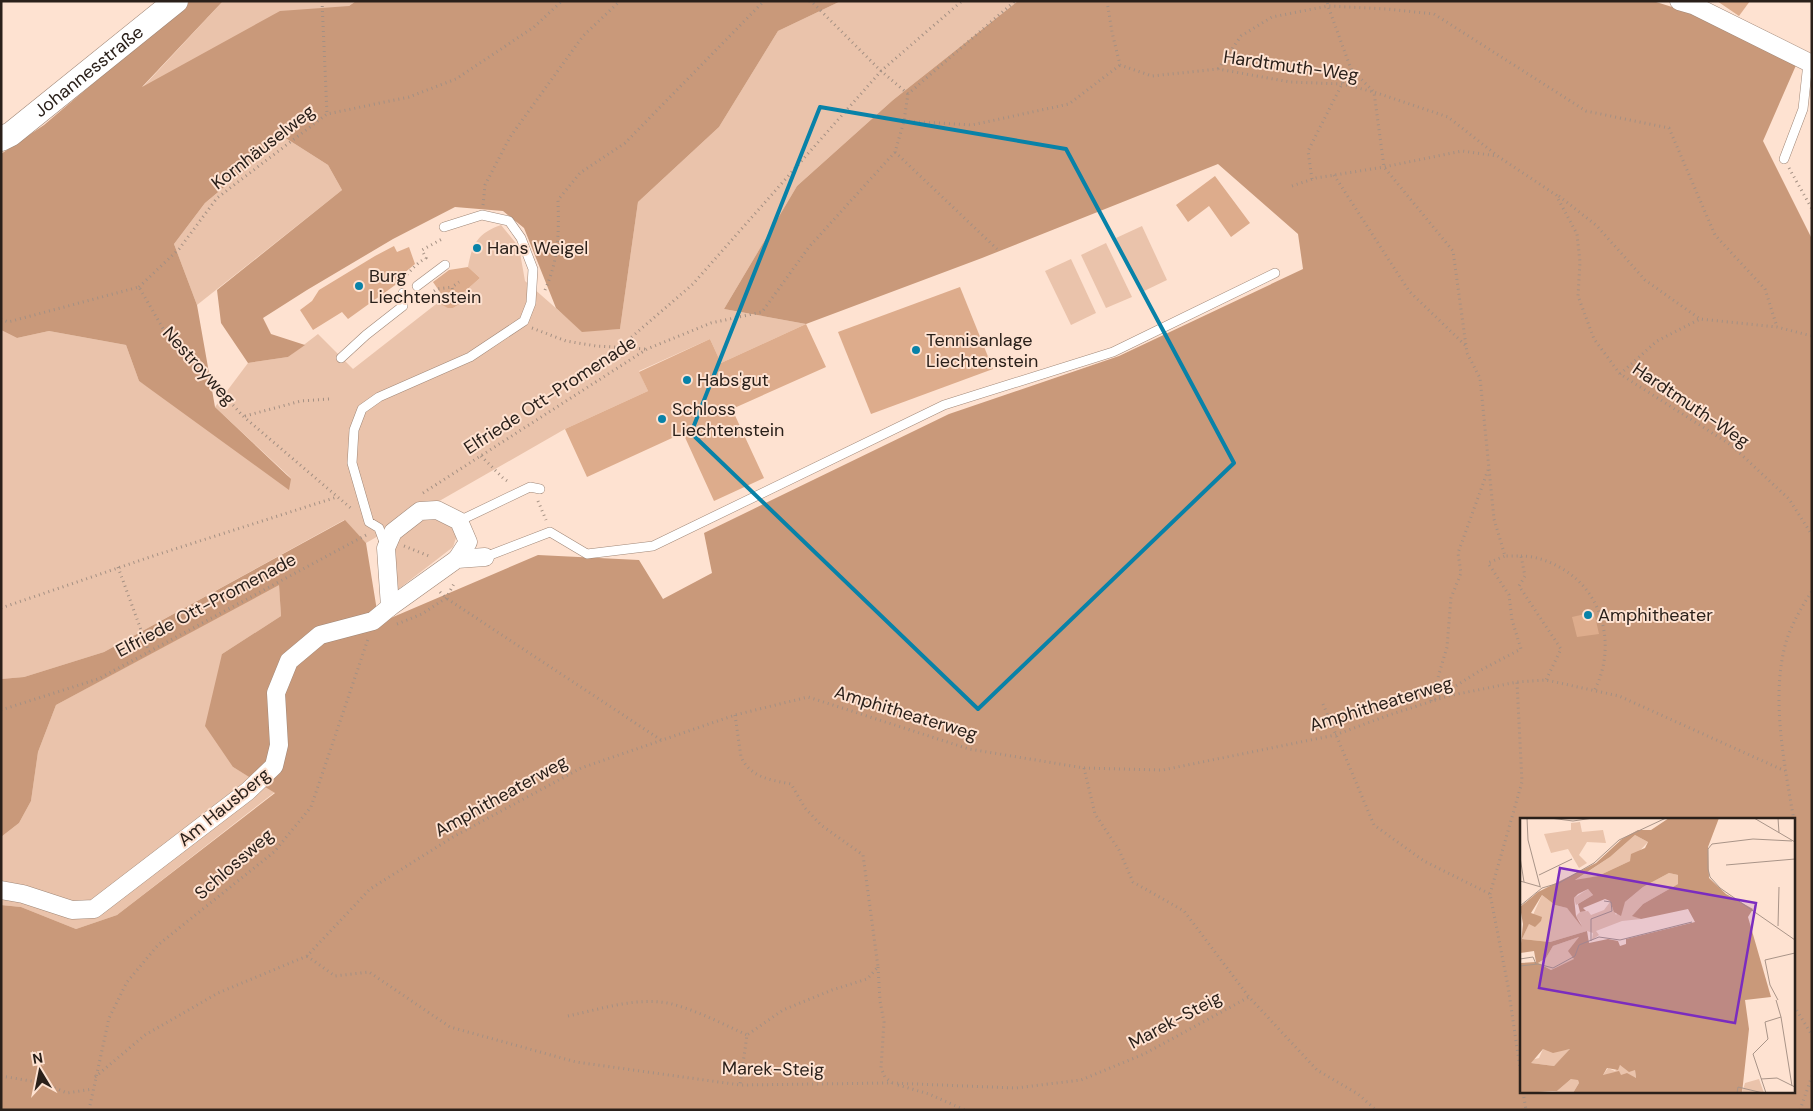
<svg xmlns="http://www.w3.org/2000/svg" width="1813" height="1111" viewBox="0 0 1813 1111" font-family="'DM Sans',sans-serif">
	<style>
		.green { fill: #eac3ab }
		.forest { fill: #c9997a; fill-rule: evenodd }
		.building { fill: #ddac8c }
		.lines { fill: none; stroke-linecap: round; stroke-linejoin: round }
		.service-casing { stroke: #a08777; stroke-width: 10 }
		.minor-casing { stroke: #a08777; stroke-width: 19 }
		.secondary-casing { stroke: #a08777; stroke-width: 25 }
		.path { stroke: #a49083; stroke-width: 3; stroke-dasharray: 1 4; stroke-linecap: butt }
		.service { stroke: #fff; stroke-width: 9 }
		.minor { stroke: #fff; stroke-width: 18 }
		.secondary { stroke: #fff; stroke-width: 24 }
		.marked { fill: none; stroke: #0882a8; stroke-width: 4; stroke-linejoin: round }
		.poi-dot { fill: #0882a8; stroke: #fee2d1; stroke-width: 2 }
		.labels { text-anchor: middle; stroke-width: 4; stroke-linejoin: round; paint-order: stroke }
		.street-label { font-size: 18px; fill: #2a201a; stroke: #fee2d1 }
		.poi-label { font-size: 18px; fill: #2a201a; stroke: #fee2d1; text-anchor: start }
		.inset-road { fill: none; stroke: #a99488; stroke-width: 1 }
		.view { fill: #7b2cbf; fill-opacity: 0.15; stroke: #7b2cbf; stroke-width: 2.5 }
		.inset-edge { fill: none; stroke: #2a201a; stroke-width: 2.5 }
	</style>
	<rect width="100%" height="100%" fill="#fee2d1"/>
	<!-- green -->
	<g class="green">
		<path d="M223 1H356L349 6 141 89Z"/>
		<path d="M841 1H1018L893 100 797 186 724 309 806 324 721 363 710 339 639 371 648 391 565 429 366 543 344 520 104 652 24 677 1 679V330L17 338 49 331 126 345 139 381 291 478 215 407 248 363 288 357 318 334 353 369 440 301 444 306 453 308 460 304 462 294 480 278 468 267C472 244 478 233 501 225L519 247 525 281 582 331 620 329 638 202 719 127 778 31Z"/>
		<path d="M284 137 328 165 342 190 197 305 174 244 205 203Z"/>
		<path d="M1142 226 1167 280 1142 292 1116 238Z"/>
		<path d="M1106 243 1132 297 1106 308 1081 255Z"/>
		<path d="M1071 259 1096 313 1071 325 1045 271Z"/>
		<path d="M448 518 457 535 453 547 396 591 393 554 398 539 416 519Z"/>
		<path d="M279 584 281 616 222 654 233 767 275 792 117 915 76 929 21 907 1 905V837L19 823 31 801 38 752 56 705Z"/>
	</g>
	<!-- forest -->
	<g class="forest">
		<path d="M190 1H223L142 87 280 11 349 6 356 1H841L778 31 719 127 638 202 620 329 582 332 556 308 524 228 503 211 455 207 393 239 307 290 263 318 271 334 305 345 288 357 248 363 221 323 217 290 342 190 328 165 284 137 205 203 174 244 197 305 215 407 291 479 289 490 139 381 126 345 49 331 17 338 1 330V154L44 125Z"/>
		<path d="M1018 1H1653L1688 12 1797 63 1763 141 1812 239V1110H1V905L21 907 76 929 117 915 275 793 233 767 205 726 222 654 281 616 279 585 56 705 38 752 31 801 19 823 1 837V679L24 677 104 652 345 520 366 543 379 623 538 555 639 560 663 599 712 573 704 533 949 414 1119 356 1303 269 1298 234 1218 164 982 258 806 324 724 309 797 186 893 100ZM1522 820H1794V1092H1522Z"/>
	</g>
	<!-- building -->
	<g class="building">
		<path d="M1717 1H1750L1739 16Z"/>
		<path d="M1215 176 1250 223 1231 237 1209 206 1188 222 1176 205Z"/>
		<path d="M394 246 397 252 409 247 415 264 397 279 398 283 348 319 342 312 313 330 300 310 312 301 319 290 375 256Z"/>
		<path d="M468 267 480 278 462 294 460 304 453 308H448L438 303 444 298 433 282 449 270Z"/>
		<path d="M960 287 993 369 871 414 838 332Z"/>
		<path d="M806 324 826 367 732 409 764 478 714 501 683 433 587 477 565 429 648 391 639 372 710 339 721 363Z"/>
		<path d="M1594 612 1599 634 1577 637 1572 617Z"/>
	</g>
	<g class="lines">
		<!-- service casing -->
		<g class="service-casing">
			<g id="service">
				<path d="M1784 159 1803 109 1808 63"/>
				<path d="M417 286 445 265"/>
				<path d="M341 358 366 335 403 306V293"/>
				<path d="M459 521 530 487 540 489"/>
				<path d="M385 545 379 528 369 522 352 463 354 430 362 409 379 397 470 357 524 321 531 303 533 269 521 238 509 221 482 215 444 227"/>
				<path d="M485 557 550 532 587 554 653 546 944 405 1113 352 1275 273"/>
			</g>
		</g>
		<!-- minor casing -->
		<g class="minor-casing">
			<g id="minor">
				<path d="M1679 1 1693 5 1812 64"/>
				<path d="M390 607 386 548 393 532 420 511 437 510 459 521 468 542 457 559"/>
				<path d="M1 890 23 894 72 910 94 909 248 791 274 766 279 745 276 693 289 661 320 635 373 621 390 607 457 559 485 557"/>
			</g>
		</g>
		<!-- secondary casing -->
		<g class="secondary-casing">
			<g id="secondary">
				<path id="s1" d="M1 139 11 134 176 1"/>
			</g>
		</g>
		<!-- path -->
		<g class="path">
			<path d="M322 1 327 114"/>
			<path d="M809 1 812 2 881 71 908 94"/>
			<path d="M1107 1 1112 32 1120 65 1152 76 1218 69 1290 82 1342 84 1374 92 1448 117 1499 157 1556 195 1577 234 1580 262 1578 296 1594 339 1620 374 1731 445 1789 499 1812 535"/>
			<path d="M1218 69 1241 36 1272 17 1328 6 1387 9 1434 14 1586 111 1669 128 1715 235 1765 289 1777 327"/>
			<path d="M1351 69 1374 92 1384 167 1453 251 1467 353 1480 378 1494 519 1505 556H1521L1525 576 1519 586 1561 649 1546 680"/>
			<path d="M904 121 972 125 1069 104 1120 65"/>
			<path d="M895 152 997 249"/>
			<path d="M1789 168 1812 209"/>
			<path d="M1334 175 1409 291 1466 346"/>
			<path d="M1312 179 1308 151 1342 84 1351 69 1328 6 1327 1"/>
			<path d="M1292 186 1316 178 1384 167 1462 151 1497 156"/>
			<path d="M1559 196 1597 226 1645 280 1700 319 1777 327 1812 336"/>
			<path d="M483 205 485 185 510 137 583 36 620 1"/>
			<path d="M400 282C409 273 415 264 426 258L422 250 442 239"/>
			<path d="M139 287 179 249 217 198 327 114 409 97 456 79 534 27 562 1"/>
			<path d="M545 290C559 258 559 234 558 200L580 173 625 143 764 1"/>
			<path d="M434 291 437 289 452 287"/>
			<path d="M453 294 452 287 459 282"/>
			<path d="M1 319 8 322 139 287 165 332 244 417 353 510"/>
			<path d="M532 328 566 341 596 346 646 349"/>
			<path d="M620 347 693 284 881 71 962 1"/>
			<path d="M1620 374 1657 341 1700 319"/>
			<path d="M245 416 301 401 329 399"/>
			<path d="M481 456 503 478 510 483"/>
			<path d="M423 493 647 349 711 323 762 312 809 247 895 152 904 121 908 94 1015 1"/>
			<path d="M538 501 546 520"/>
			<path d="M404 546 429 556 430 558"/>
			<path d="M1521 556C1535 556 1549 561 1561 568 1604 592 1617 648 1594 691"/>
			<path d="M118 567 149 652"/>
			<path d="M440 592 446 598 661 740"/>
			<path d="M1 608 153 556 337 497"/>
			<path d="M397 624 422 614 446 598 455 582"/>
			<path d="M1435 699 1481 670 1521 649 1512 620 1509 595 1488 563 1505 556"/>
			<path d="M1431 701 1447 647 1451 598 1461 573 1458 553 1488 470"/>
			<path d="M1323 704 1374 825 1424 861 1490 894 1508 986 1522 1082"/>
			<path d="M1 710 98 679 368 534"/>
			<path d="M735 715 741 757C751 778 771 780 791 784L805 808 821 825 863 855 878 967 867 979 832 990 783 1010 747 1035 740 1085"/>
			<path d="M1084 768 1095 814 1119 850 1133 882 1184 911 1249 997 1317 1070 1358 1094 1376 1110"/>
			<path d="M1792 820 1793 815C1784 762 1770 692 1787 639 1793 622 1802 606 1812 591"/>
			<path d="M1490 894 1522 782 1517 682"/>
			<path d="M307 956 335 976 369 972 450 1027 576 1062 740 1085 891 1083 1016 1088 1081 1080 1144 1054 1249 997"/>
			<path d="M878 967 880 1001 884 1022 881 1068 885 1077 892 1083"/>
			<path d="M1794 1006 1812 1035"/>
			<path d="M568 1016C601 1009 639 996 672 1004 698 1011 723 1024 747 1035"/>
			<path d="M1 1076 43 1083 67 1093 93 1089"/>
			<path d="M95 1077 145 1035 218 993 307 956 370 889 453 837 581 768 735 715 808 697 969 749 1084 768 1163 770 1335 735 1389 715 1448 696 1517 682 1546 680 1619 696 1785 771"/>
			<path d="M898 1085 929 1094 965 1110"/>
			<path d="M1523 1092 1526 1110"/>
			<path d="M89 1110 109 1018 127 982 158 945 274 852 311 807 368 639"/>
			<path d="M1800 1110 1812 1076"/>
		</g>
		<!-- service -->
		<use href="#service" class="service"/>
		<!-- minor -->
		<use href="#minor" class="minor"/>
		<!-- secondary -->
		<use href="#secondary" class="secondary"/>
	</g>
	<!-- marked area -->
	<path class="marked" d="M820 107 1066 149 1234 463 978 709 691 433Z"/>
	<!-- markers -->
	<g class="poi-dot">
		<circle cx="477" cy="248" r="5"/>
		<circle cx="359" cy="286" r="5"/>
		<circle cx="916" cy="350" r="5"/>
		<circle cx="687" cy="380" r="5"/>
		<circle cx="662" cy="419" r="5"/>
		<circle cx="1588" cy="615" r="5"/>
	</g>
	<g class="labels">
		<!-- street labels -->
		<g class="street-label">
			<text transform="translate(1291 66) rotate(8)" y="6">Hardtmuth-Weg</text>
			<text dy="6" stroke="none"><textPath href="#s1" startOffset="111">Johannesstraße</textPath></text>
			<text transform="translate(263 147) rotate(-38)" y="6">Kornhäuselweg</text>
			<text transform="translate(199 366) rotate(48)" y="6">Nestroyweg</text>
			<text transform="translate(550 395) rotate(-33)" y="6">Elfriede Ott-Promenade</text>
			<text transform="translate(1691 405) rotate(34)" y="6">Hardtmuth-Weg</text>
			<text transform="translate(206 605) rotate(-28)" y="6">Elfriede Ott-Promenade</text>
			<text transform="translate(1381 704) rotate(-17)" y="6">Amphitheaterweg</text>
			<text transform="translate(906 713) rotate(17)" y="6">Amphitheaterweg</text>
			<text transform="translate(501 796) rotate(-29)" y="6">Amphitheaterweg</text>
			<text transform="translate(224 807) rotate(-39)" y="6">Am Hausberg</text>
			<text transform="translate(234 864) rotate(-41)" y="6">Schlossweg</text>
			<text transform="translate(1175 1020) rotate(-28)" y="6">Marek-Steig</text>
			<text transform="translate(773 1069) rotate(1)" y="6">Marek-Steig</text>
		</g>
		<!-- poi labels -->
		<g class="poi-label">
			<text x="487" y="254">Hans Weigel</text>
			<text x="369" y="282">Burg<tspan x="369" dy="21">Liechtenstein</tspan></text>
			<text x="926" y="346">Tennisanlage<tspan x="926" dy="21">Liechtenstein</tspan></text>
			<text x="697" y="386">Habs'gut</text>
			<text x="672" y="415">Schloss<tspan x="672" dy="21">Liechtenstein</tspan></text>
			<text x="1598" y="621">Amphitheater</text>
		</g>
	</g>
	<!-- overview -->
	<g transform="translate(1520 818)">
		<rect width="275" height="275" fill="#fee2d1"/>
		<path d="M60 4 62 14 83 12 86 25 67 24 59 37 67 45 59 50 48 31 31 35 24 16 51 12V5ZM115 17 128 24 110 43 78 58 54 63 90 39ZM149 55 158 57V66L123 86 113 97 121 101 102 103 76 113 79 117 72 122 73 115 67 113 30 124 2 121 22 77 35 87 47 90 62 107 56 98 60 94 68 93 71 97 84 92 90 84 96 97 105 84 123 69ZM68 71 73 77 56 87 54 80ZM59 119 55 141 31 152 18 145 26 140 33 128ZM23 231 39 232 51 231 34 248 11 245V242L19 240ZM100 247 115 252 116 261 83 257 88 250 95 253ZM51 261H58L59 265 53 275H27L37 273ZM239 261 244 275H222L225 265Z" fill="#eac3ab"/>
		<path d="M149 0H199L188 29 189 60 206 76 233 91 228 99 251 179 225 182 229 211 222 275H53L59 265 58 262 51 261 37 273 0 275V145L16 144 14 133 0 135 3 106 0 89 18 74 76 45 102 21 118 12H131ZM115 17 128 24 125 30 111 36 110 43 78 58 55 62 90 39ZM149 55 158 57V66L123 86 112 98 121 101 168 91 175 104 106 121V126L100 128 98 123 88 121 69 125 67 113 30 124 2 121 9 106 15 109 21 103 22 99 11 95 22 77 35 87 47 90 62 109 56 98 54 80 58 76 68 71 73 77 58 86 60 94 66 93 63 90 85 81 90 83 94 94 101 98 105 84 123 69ZM59 119 48 133 54 141 31 152 18 145 26 140 33 128ZM23 231 33 235 50 231 34 248 11 245ZM100 247 109 254 115 252 116 260 107 255 101 257 99 253 83 257 87 250 98 252Z" fill="#c9997a" fill-rule="evenodd"/>
		<path class="inset-road" d="M7 0 8 22 20 68M30 0 53 3 73 0M234 0 275 24M258 0 259 15M272 23 233 21 192 26 188 31V51L190 59 200 70 275 122M0 39 4 64M206 47 275 41M19 57 52 41M0 63 21 69M0 88 22 70 39 65 74 45 99 22 146 0M258 108 259 69M71 123V101L92 93 91 84 84 83M0 141 13 139 16 146M0 148 18 146 33 150 55 138 59 127 79 119 100 122 172 104M256 182 261 199 272 268M258 182 250 167 245 142 275 135M241 261 257 260 275 269M217 275 218 269 243 275M246 275 233 236 248 221 245 204 261 199"/>
		<path class="view" d="M40 50 236 85 215 205 19 170Z"/>
		<rect width="275" height="275" class="inset-edge"/>
	</g>
	<!-- border -->
	<rect width="1813" height="1111" fill="none" stroke="#2a201a" stroke-width="5"/>
	<!-- north arrow -->
	<g transform="translate(40 1071) rotate(350)" stroke="#fee2d1" stroke-width="4" paint-order="stroke">
	<path d="M0-4L9 19L0 12L-9 19Z" fill="#2a201a"/>
	<text y="-8" font-size="14" font-weight="bold" text-anchor="middle" fill="#2a201a">N</text>
	</g>
</svg>
